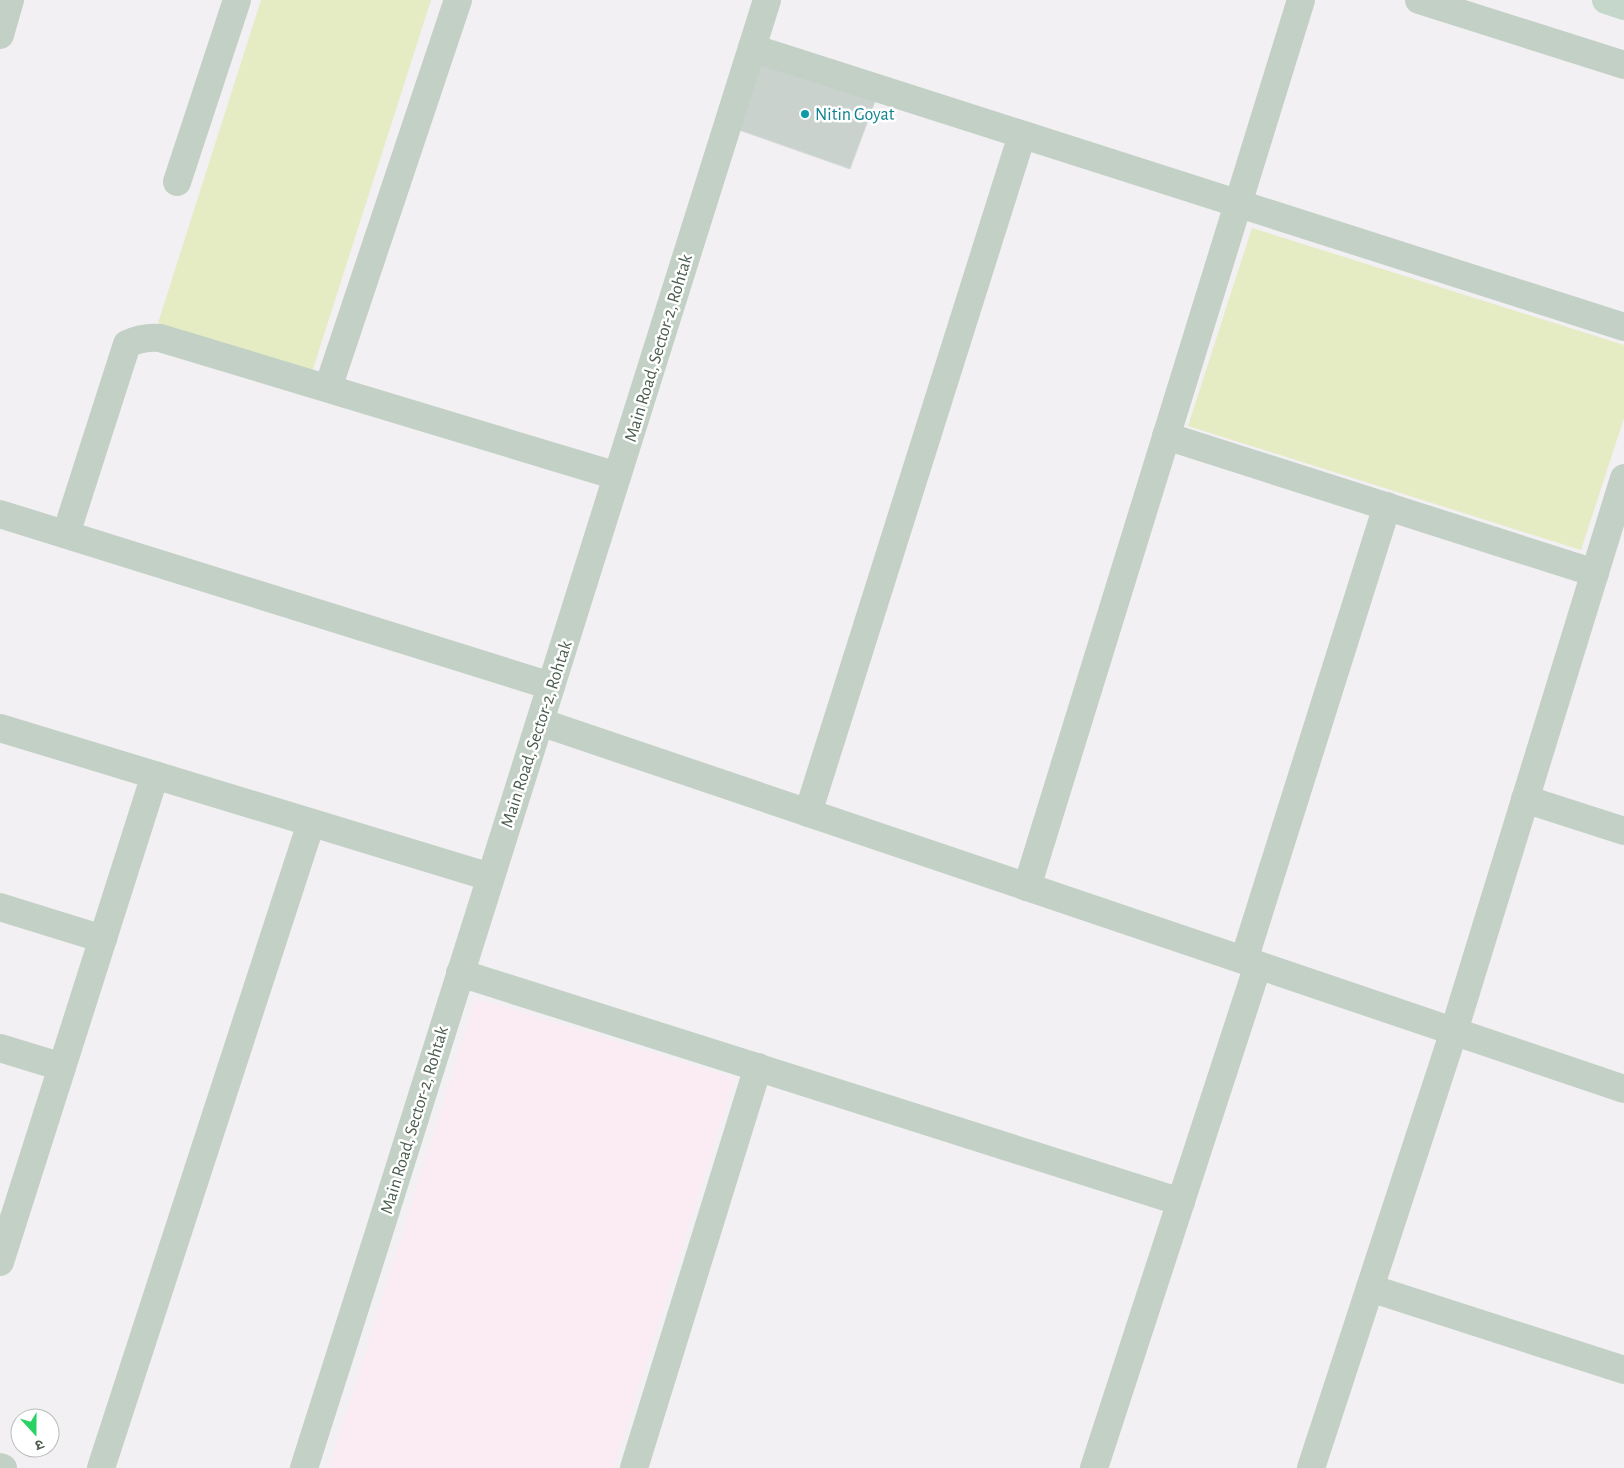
<svg xmlns="http://www.w3.org/2000/svg" width="1624" height="1468" viewBox="0 0 1624 1468" font-family="'Alegreya Sans','Noto Sans Devanagari',sans-serif">
	<style>
		.commercial { fill: #fbecf3 }
		.green { fill: #e5ebc3 }
		.building { fill: #cad2ce; stroke: #d5dbd8 }
		.lines { fill: none; stroke-linecap: round; stroke-linejoin: round }
		.street { stroke: #c2d0c6; stroke-width: 28 }
		.secondary { stroke: #c4d7ca; stroke-width: 28 }
		.culture-dot { fill: #0f9aa8; stroke: #fff; stroke-width: 2 }
		.labels { text-anchor: middle; stroke-width: 5; stroke-linejoin: round; paint-order: stroke }
		.culture-label { font-size: 18px; fill: #0d838f; stroke: #fff; text-anchor: start }
		.street-label { font-size: 18px; fill: #4a5c4e; stroke: #fff }
	</style>
	<rect width="100%" height="100%" fill="#f2f0f2"/>
	<!-- commercial -->
	<path class="commercial" d="M476 998 735 1078 613 1468H329Z"/>
	<!-- green -->
	<g class="green">
		<path d="M261 0H431L312 372 158 323Z"/>
		<path d="M1252 228 1624 345V418L1581 550 1188 426Z"/>
	</g>
	<!-- building -->
	<path class="building" d="M757 58 876 99 850 169 736 129Z"/>
	<g class="lines">
		<!-- street -->
		<g class="street">
			<path d="M1419 0 1624 65"/>
			<path d="M0 35 10 0"/>
			<path d="M752 48 1624 327"/>
			<path d="M177 182 237 0"/>
			<path d="M328 388 458 0"/>
			<path d="M1166 436 1595 573"/>
			<path d="M0 514 551 686"/>
			<path d="M66 534 127 344C138 339 147 337 160 338L617 476"/>
			<path d="M540 722 1624 1089"/>
			<path d="M0 728 490 877"/>
			<path d="M1525 799 1624 831"/>
			<path d="M808 813 1022 135"/>
			<path d="M1027 887 1301 0"/>
			<path d="M0 907 103 939"/>
			<path d="M1244 960 1387 506"/>
			<path d="M460 973 1181 1202"/>
			<path d="M0 1048 62 1067"/>
			<path d="M0 1262 155 775"/>
			<path d="M1370 1288 1624 1370"/>
			<path d="M0 1467 3 1468"/>
			<path d="M101 1468 311 823"/>
			<path d="M304 1468 376 1242 767 0"/>
			<path d="M634 1468 758 1067"/>
			<path d="M1094 1468 1258 965"/>
			<path d="M1311 1468 1454 1031 1624 478"/>
		</g>
		<!-- secondary -->
		<path class="secondary" d="M1606 0 1624 6"/>
	</g>
	<!-- markers -->
	<circle class="culture-dot" cx="805" cy="114" r="5"/>
	<g class="labels">
		<!-- culture labels -->
		<g class="culture-label">
			<text x="815" y="120">Nitin Goyat</text>
		</g>
		<!-- street labels -->
		<g class="street-label">
			<text transform="translate(658 348) rotate(-73)" y="6">Main Road, Sector-2, Rohtak</text>
			<text transform="translate(536 734) rotate(-72)" y="6">Main Road, Sector-2, Rohtak</text>
			<text transform="translate(414 1120) rotate(-73)" y="6">Main Road, Sector-2, Rohtak</text>
		</g>
	</g>
	<!-- north arrow -->
	<g transform="translate(35 1433) rotate(159)"><circle r="24" fill="#ffffff" stroke="#b7beb8"/>
	<path d="M0-4L9 19L0 12L-9 19Z" fill="#2ad263"/>
	<text y="-8" font-size="14" font-weight="bold" text-anchor="middle" fill="#4a5c4e">उ</text>
	</g>
</svg>
